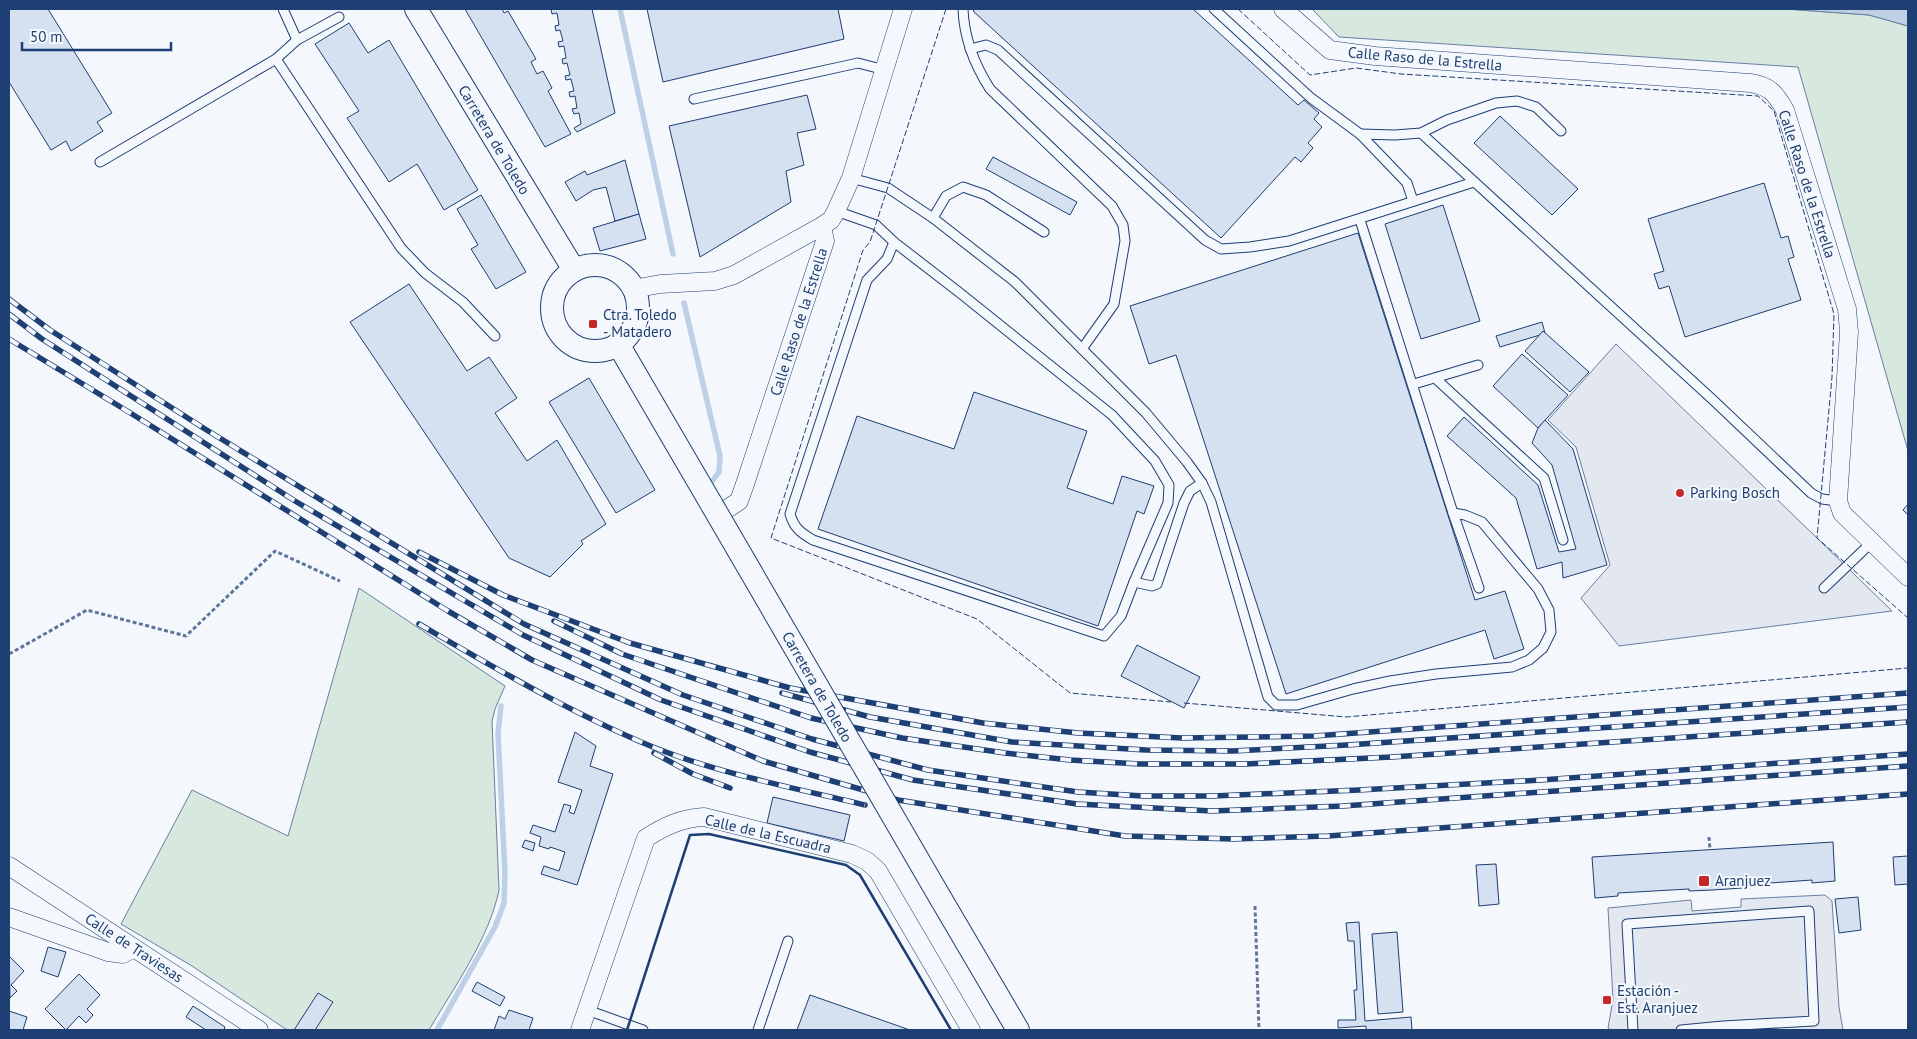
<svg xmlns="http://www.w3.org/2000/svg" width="1917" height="1039" viewBox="0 0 1917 1039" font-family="'PT Sans',sans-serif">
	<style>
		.green { fill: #d7e8df; stroke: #687fa3 }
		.parking { fill: #e3e8f0; stroke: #687fa3 }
		.water { fill: #bed0e5; stroke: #687fa3 }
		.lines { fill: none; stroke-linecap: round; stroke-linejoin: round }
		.stream { stroke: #bed0e5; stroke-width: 5.5 }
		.building { fill: #d5e0f0; stroke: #1d3f73 }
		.service-casing { stroke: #1d3f73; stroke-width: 11 }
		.minor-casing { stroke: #1d3f73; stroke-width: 19 }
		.tertiary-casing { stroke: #1d3f73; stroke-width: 24 }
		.path { stroke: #5e769c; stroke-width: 3; stroke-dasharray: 4 2.5; stroke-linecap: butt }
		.service { stroke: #f4f7fb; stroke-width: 9 }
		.minor { stroke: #f4f7fb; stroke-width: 18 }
		.tertiary { stroke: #f4f7fb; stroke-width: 22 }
		.rail-casing { stroke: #1d3f73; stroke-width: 5.5 }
		.rail { stroke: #f4f7fb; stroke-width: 4; stroke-dasharray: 11; stroke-linecap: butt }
		.tertiary-bridge-casing { stroke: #1d3f73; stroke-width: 24; stroke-linecap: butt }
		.tertiary-bridge { stroke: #f4f7fb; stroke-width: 22 }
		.fence { stroke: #1d3f73; stroke-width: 1; stroke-dasharray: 6 2.5; stroke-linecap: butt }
		.wall { stroke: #1d3f73; stroke-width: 2.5 }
		.poi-dot { fill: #c62828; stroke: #f4f7fb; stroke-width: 2 }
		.labels { text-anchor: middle; stroke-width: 4; stroke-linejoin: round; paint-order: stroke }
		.street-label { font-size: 15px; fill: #1d3f73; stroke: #f4f7fb }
		.poi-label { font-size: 15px; fill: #1d3f73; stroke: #f4f7fb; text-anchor: start }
	</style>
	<rect width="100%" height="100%" fill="#f4f7fb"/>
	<!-- green -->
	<g class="green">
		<path d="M1312 9H1786L1869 15 1908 26V451L1798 67 1339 37Z"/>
		<path d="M359 588 505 686 495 709 492 721 499 890C489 939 454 987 429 1030H287L192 966 121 924 192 790 288 836Z"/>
	</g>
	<!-- parking -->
	<g class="parking">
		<path d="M1616 344 1817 538 1892 611 1619 646 1581 598 1610 565 1576 447 1548 420Z"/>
		<path d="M1825 895 1832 901 1839 1007 1843 1030H1611L1608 1028 1613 1000 1608 908 1691 900 1692 911 1741 907V899Z"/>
	</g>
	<!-- water -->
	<path class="water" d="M1786 9H1908V26L1869 15Z"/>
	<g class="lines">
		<!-- stream -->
		<g class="stream">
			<path d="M620 9 673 254"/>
			<path d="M684 303 720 456 719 472 711 483"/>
			<path d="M437 1030 495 927 504 903 505 873 498 733 501 706"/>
		</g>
	</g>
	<!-- building -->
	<g class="building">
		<path d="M9 9H48L112 113 97 122 103 131 71 151 66 141 51 150 9 82Z"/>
		<path d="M465 9H502L504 13 508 11 536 59 531 62 537 74 543 71 552 88 548 91 571 134 545 147Z"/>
		<path d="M551 9H592L615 113 577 132 574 128 581 124 579 113 574 114 572 109 577 108 575 96 570 97 569 92 574 91 571 79 566 80 565 76 570 75 567 63 563 64 562 59 566 58 564 46 559 47 558 42 563 41 560 30 556 31 555 26 559 25 557 13 552 14Z"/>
		<path d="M647 9H838L844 39 663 82Z"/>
		<path d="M973 9H1193L1298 105 1304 100 1319 113 1314 119 1322 127 1308 143 1313 148 1301 162 1295 157 1221 238 974 12Z"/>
		<path d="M349 23 368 53 389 40 478 190 444 210 417 164 389 182 347 118 359 111 315 44Z"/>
		<path d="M807 95 816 129 797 133 804 165 786 171 791 202 700 257 669 126Z"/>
		<path d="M1500 116 1578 189 1552 215 1474 143Z"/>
		<path d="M993 157 1077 202 1070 215 986 169Z"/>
		<path d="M625 160 639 214 615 221 606 187 593 190 576 201 565 182 585 171 587 175Z"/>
		<path d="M1764 183 1781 238 1788 236 1794 257 1788 259 1801 300 1685 337 1669 286 1659 289 1654 274 1664 271 1648 219Z"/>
		<path d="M481 195 526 272 496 289 471 249 478 245 457 209Z"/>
		<path d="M1443 205 1480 321 1421 339 1385 224Z"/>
		<path d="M639 214 646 239 600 251 593 228Z"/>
		<path d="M1358 233 1475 600 1505 591 1524 649 1494 659 1485 630 1286 694 1176 355 1149 364 1130 306Z"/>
		<path d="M409 284 467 371 489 357 517 398 495 413 527 461 557 440 606 524 581 541 583 544 550 577 509 558 350 322Z"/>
		<path d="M1542 322 1545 333 1543 331 1540 335 1500 347 1496 336Z"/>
		<path d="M1543 331 1589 372 1570 392 1525 351Z"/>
		<path d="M1522 354 1568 395 1538 428 1493 386Z"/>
		<path d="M589 378 655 490 616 513 549 402Z"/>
		<path d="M974 392 1087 431 1067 488 1113 504 1122 476 1154 486 1144 514 1137 511 1098 626 818 529 857 416 954 449Z"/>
		<path d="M1464 417 1538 485 1559 552 1576 549 1552 465 1532 443 1538 428 1545 420 1573 449 1607 565 1563 578 1562 562 1537 569 1516 498 1447 436Z"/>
		<path d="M1908 504V515L1903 510Z"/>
		<path d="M1137 645 1200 677 1184 708 1121 676Z"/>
		<path d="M575 732 596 746 590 766 613 774 577 885 541 874 544 866 559 871 565 852 550 847 549 849 539 846 541 837 530 833 533 825 555 832 564 804 571 806 569 812 574 814 582 790 558 782Z"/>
		<path d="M773 797 850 815 844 841 767 823Z"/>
		<path d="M525 840 535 843 533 851 522 847Z"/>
		<path d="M1833 842 1835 881 1812 883V880L1742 885V888L1713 890 1689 891V889L1618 893V896L1595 898 1592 857Z"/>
		<path d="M1908 856V884L1895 885 1893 857Z"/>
		<path d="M1496 864 1499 904 1479 906 1476 865Z"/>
		<path d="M1858 897 1861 930 1839 933 1835 899Z"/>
		<path d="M1359 922 1365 1021 1411 1017 1412 1030H1366V1026L1338 1028V1020H1356L1354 990H1357L1354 941H1348L1346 923Z"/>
		<path d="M1397 932 1403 1012 1378 1014 1372 934Z"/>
		<path d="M48 947 66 952 58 977 41 971Z"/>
		<path d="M9 956 24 971 11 985 17 991 10 998Z"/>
		<path d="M79 974 100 995 87 1009 93 1015 86 1023 79 1016 66 1030 45 1009Z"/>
		<path d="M477 982 505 997 500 1006 472 991Z"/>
		<path d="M318 993 333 1002 315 1030H294Z"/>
		<path d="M810 995 910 1030H797Z"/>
		<path d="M193 1006 225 1027 224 1030H206L186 1017Z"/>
		<path d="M509 1010 533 1018 529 1030H494L499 1016 505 1019Z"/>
		<path d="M9 1011 27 1017 23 1030H9Z"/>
	</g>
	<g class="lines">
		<!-- service casing -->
		<g class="service-casing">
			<g id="service">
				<path d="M283 9 297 40"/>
				<path d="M963 9C964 38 974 64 990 89L1112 206 1123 225 1125 241 1114 304 1082 349"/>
				<path d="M1214 9 1311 98 1360 134 1407 183 1413 201"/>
				<path d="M970 49 986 45 998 50 1205 240 1221 249 1250 247 1289 241 1474 182"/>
				<path d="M276 59 401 248 425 273 463 302 495 336"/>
				<path d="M694 99 858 63 885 70"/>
				<path d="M1421 133 1712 399 1811 493 1822 499 1838 501"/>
				<path d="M1360 134 1395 135 1421 133 1447 120 1496 103 1517 101 1536 107 1561 131"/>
				<path d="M100 162 276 59 297 40 339 17"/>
				<path d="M851 178 888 188 933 218 1015 282 1146 413 1187 462 1202 483 1211 502 1268 697 1276 705H1297L1353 689 1390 681 1436 674 1512 667 1529 660 1543 648 1551 632 1549 610 1538 589 1482 522 1465 515 1453 513"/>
				<path d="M836 211 876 225 894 242 960 293 1112 415 1155 461 1169 485 1168 503 1134 582 1152 586 1157 584 1184 503 1190 491 1202 483"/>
				<path d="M933 218 946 196 963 187 986 195 1044 232"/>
				<path d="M1360 220 1453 513 1479 588"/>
				<path d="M894 242 887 259 867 280 790 514C794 528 801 533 813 540L1104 636 1121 616 1134 582"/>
				<path d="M1435 378 1544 478 1563 540"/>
				<path d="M1414 384 1478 365"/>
				<path d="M1824 588 1872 542"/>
				<path d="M587 1010 643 1030"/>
				<path d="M758 1030 788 941"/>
				<path d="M1633 1030 1627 924 1809 911 1814 1021 1723 1026 1681 1030"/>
			</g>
		</g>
		<!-- minor casing -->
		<g class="minor-casing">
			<g id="minor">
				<path d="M1283 9 1330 50 1375 56 1750 83C1770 86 1775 93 1785 110L1847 309 1849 332 1838 501 1842 513 1908 577"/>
				<path d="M633 289 660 284 715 281 734 275 822 226"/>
				<path d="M718 515 739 501 745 484 825 241 822 226 831 220 836 211 851 178 903 9"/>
				<path d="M9 866 259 1030"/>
				<path d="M9 917 108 952 123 954 134 948"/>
				<path d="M580 1030 646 838C665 826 682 818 704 817L852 854 867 861 878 871 971 1030"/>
			</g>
		</g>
		<!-- tertiary casing -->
		<g class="tertiary-casing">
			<g id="tertiary">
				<path d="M416 9 574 270"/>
				<circle cx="595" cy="308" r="43"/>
				<path d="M618 344 712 505"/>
				<path d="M941 899 1018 1030"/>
			</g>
		</g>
		<!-- path -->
		<g class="path">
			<path d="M9 653H11L87 610 186 636 275 551 340 581"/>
			<path d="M1709 837 1710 850"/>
			<path d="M1255 906 1259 1030"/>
		</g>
		<!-- service -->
		<use href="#service" class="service"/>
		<!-- minor -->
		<use href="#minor" class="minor"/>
		<!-- tertiary -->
		<use href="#tertiary" class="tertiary"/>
		<!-- rail casing -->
		<g class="rail-casing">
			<g id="rail">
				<path d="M9 299 50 330 205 429 524 624 683 695 812 739 928 770 1078 792 1143 796H1213L1359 790 1541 780 1908 754"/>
				<path d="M9 314 42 339 295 501 523 635 661 700 810 752 913 780 1077 804 1212 811 1343 806 1908 766"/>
				<path d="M9 339 132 414 448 611 532 660 763 761 898 800 1125 836 1234 839 1328 836 1908 794"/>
				<path d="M419 552 503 595 630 643 790 688 983 723 1078 733 1182 738 1314 736 1908 693"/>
				<path d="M554 621 622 654 811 718 902 738 1005 753 1070 760 1140 764H1245L1392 757 1908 722"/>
				<path d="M419 624C495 668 571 713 653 747 720 774 795 788 865 805"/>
				<path d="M782 693 870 717 1012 742 1146 750 1233 751 1347 745 1908 707"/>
				<path d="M654 753 693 774 730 788"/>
			</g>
		</g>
		<!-- rail -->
		<use href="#rail" class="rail"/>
		<!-- tertiary-bridge casing -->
		<g class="tertiary-bridge-casing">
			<path id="tertiary-bridge" d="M712 505 941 899"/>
		</g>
		<!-- tertiary-bridge -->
		<use href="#tertiary-bridge" class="tertiary-bridge"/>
		<!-- fence -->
		<g class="fence">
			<path d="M946 9 870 242 863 250 771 538 977 619 1070 693 1171 702"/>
			<path d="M1238 9 1310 75 1356 68 1401 74 1758 96 1774 111 1834 314 1832 377 1817 538 1908 618"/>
			<path d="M1184 703 1346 717 1908 668"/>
		</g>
		<!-- wall -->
		<path class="wall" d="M627 1030 690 835 709 834 846 865 860 875 951 1030"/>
	</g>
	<!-- markers -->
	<g class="poi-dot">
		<rect x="588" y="319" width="10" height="10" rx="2.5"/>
		<circle cx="1680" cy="493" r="5"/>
		<rect x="1698" y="875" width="12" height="12" rx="2.5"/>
		<rect x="1602" y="995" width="10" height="10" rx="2.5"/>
	</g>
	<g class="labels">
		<!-- street labels -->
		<g class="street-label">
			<text transform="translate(1425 59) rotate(5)" y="5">Calle Raso de la Estrella</text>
			<text transform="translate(494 140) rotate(59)" y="5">Carretera de Toledo</text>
			<text transform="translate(1807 184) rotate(72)" y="5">Calle Raso de la Estrella</text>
			<text transform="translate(799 322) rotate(-72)" y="5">Calle Raso de la Estrella</text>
			<text transform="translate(817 687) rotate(60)" y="5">Carretera de Toledo</text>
			<text transform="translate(768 834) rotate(13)" y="5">Calle de la Escuadra</text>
			<text transform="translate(134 948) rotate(33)" y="5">Calle de Traviesas</text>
		</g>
		<!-- poi labels -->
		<g class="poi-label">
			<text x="603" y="320">Ctra. Toledo<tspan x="603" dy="17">- Matadero</tspan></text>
			<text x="1690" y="498">Parking Bosch</text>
			<text x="1715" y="886">Aranjuez</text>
			<text x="1617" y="996">Estación -<tspan x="1617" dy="17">Est. Aranjuez</tspan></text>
		</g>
	</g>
	<!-- border -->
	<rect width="1917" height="1039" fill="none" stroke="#1d3f73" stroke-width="20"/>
	<!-- scale -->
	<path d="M22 42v8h149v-8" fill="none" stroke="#1d3f73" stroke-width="2.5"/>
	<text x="30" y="42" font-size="15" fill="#1d3f73" stroke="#f4f7fb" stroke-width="4" paint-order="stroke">50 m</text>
</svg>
